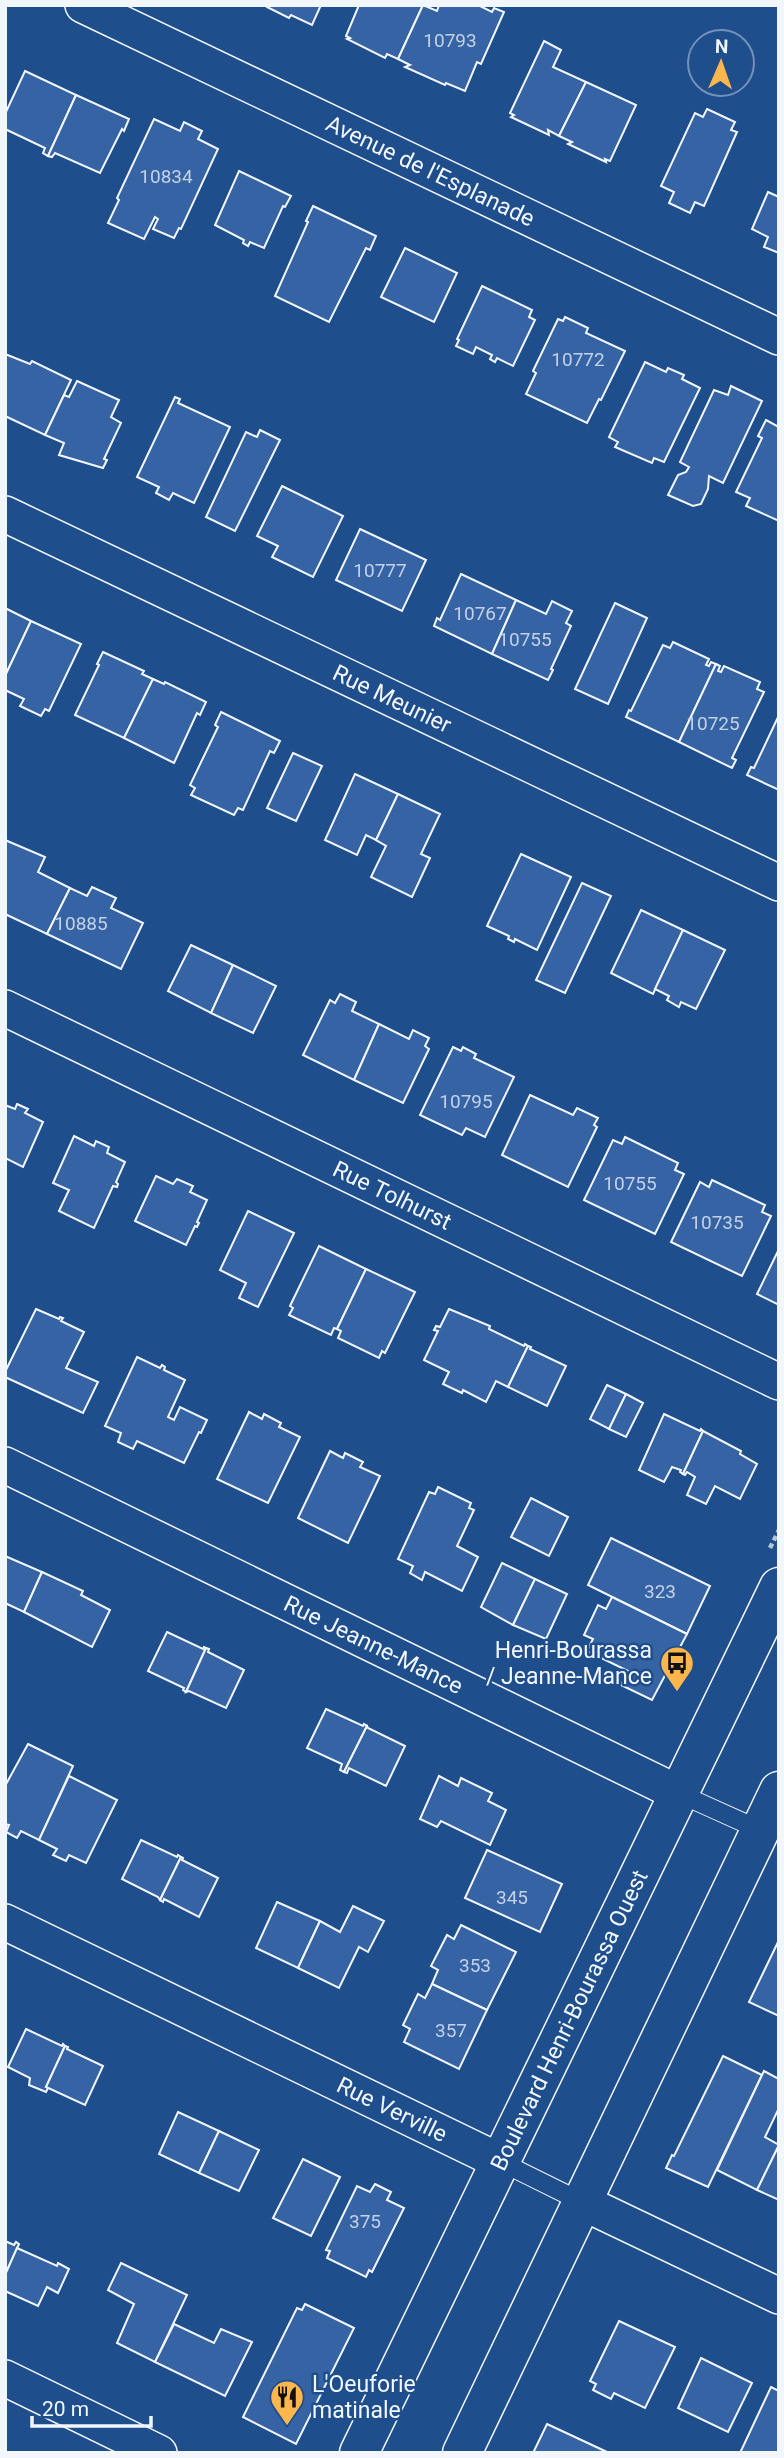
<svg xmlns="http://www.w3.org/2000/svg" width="784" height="2458" viewBox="0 0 784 2458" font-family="Roboto,sans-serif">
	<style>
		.building { fill: #3563a3; stroke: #f2f6ff; stroke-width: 2 }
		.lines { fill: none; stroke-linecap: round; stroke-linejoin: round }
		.service-casing { stroke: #f2f6ff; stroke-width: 20 }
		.minor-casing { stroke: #f2f6ff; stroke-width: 38 }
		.primary-casing { stroke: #f2f6ff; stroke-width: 41 }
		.path { stroke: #b3c4dc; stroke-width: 4.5; stroke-dasharray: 5 3.5; stroke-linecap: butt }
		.service { stroke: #1f4e8c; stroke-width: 18 }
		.minor { stroke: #1f4e8c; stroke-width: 35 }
		.primary { stroke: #1f4e8c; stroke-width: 38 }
		.labels { text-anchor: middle; stroke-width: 5; stroke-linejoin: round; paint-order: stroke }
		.number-label { font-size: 19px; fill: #c3d1e8 }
		.street-label { font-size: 23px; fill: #f2f6ff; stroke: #1f4e8c }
		.poi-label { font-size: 23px; fill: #f2f6ff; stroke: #1f4e8c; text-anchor: end }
	</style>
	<rect width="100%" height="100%" fill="#1f4e8c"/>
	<!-- building -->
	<g class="building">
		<path d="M268 5H321L312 25 291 15 289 18 267 7Z"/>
		<path d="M359 5H423L398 59 387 54 385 58 347 39 350 38 346 36Z"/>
		<path d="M423 5 437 11 439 5H478L492 12 494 8 504 12 481 64 477 62 465 91 446 83 445 85 405 67 410 65 398 59Z"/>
		<path d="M544 41 561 50 553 67 586 82 559 136 548 130 549 135 511 117 514 115 510 113Z"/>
		<path d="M25 71 76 95 48 156 43 153 45 148 5 129V114Z"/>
		<path d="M586 82 636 105 610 161 605 159 606 162 568 144 572 142 559 136Z"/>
		<path d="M76 95 129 119 124 131 122 129 100 173 55 153 52 157 48 156Z"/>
		<path d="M707 109 735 122 731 130 737 132 704 206 695 202 690 213 669 203 674 192 661 186 695 113 703 117Z"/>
		<path d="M154 119 180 131 184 122 202 131 198 139 218 149 181 229 179 228 174 238 153 229 158 219 155 217 144 239 108 223 119 200 117 198Z"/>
		<path d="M239 171 291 196 285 207 283 206 264 248 250 242 248 246 243 243 244 240 215 225Z"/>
		<path d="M768 192 779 197V253L764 247 768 237 752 229Z"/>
		<path d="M313 206 376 236 370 250 366 248 329 322 275 296 308 222 306 221Z"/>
		<path d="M405 248 457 273 434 322 381 297Z"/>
		<path d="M482 286 532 310 529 317 535 320 513 366 497 358 495 362 490 359 492 355 476 347 473 354 456 346 459 340 457 339Z"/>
		<path d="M565 317 588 328 586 333 625 351 601 400 599 399 587 423 526 394 536 373 533 371 558 319 563 321Z"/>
		<path d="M5 354 30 364 32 361 71 380 45 435 5 416Z"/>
		<path d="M645 362 666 372 668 368 684 375 682 379 700 388 664 462 654 458 652 463 615 447 618 442 609 437Z"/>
		<path d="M77 381 119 400 111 417 121 423 104 459 107 460 103 468 59 455 64 443 45 435 64 395 69 397Z"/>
		<path d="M731 386 762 401 723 483 709 476 708 489 701 504 693 506 668 495 678 475 686 472 689 467 680 462 714 390 728 395Z"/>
		<path d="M175 397 180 399 178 403 230 427 194 503 173 493 169 500 156 493 159 487 137 477Z"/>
		<path d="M766 420 779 427V521L746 506 750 498 736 492 762 438 758 436Z"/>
		<path d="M260 430 280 440 235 531 206 517 246 432 257 437Z"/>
		<path d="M282 486 343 516 313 577 272 557 278 546 257 536Z"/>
		<path d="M360 529 426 560 402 611 336 580Z"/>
		<path d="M461 574 516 600 492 654 434 626 437 618 440 620Z"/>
		<path d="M516 600 546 614 552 601 572 611 566 623 571 626 551 669 553 670 548 680 492 654Z"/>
		<path d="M615 603 647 618 608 704 575 689Z"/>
		<path d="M5 608 31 621 5 676Z"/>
		<path d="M31 621 81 644 49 711 45 709 41 716 20 706 24 699 5 690V676Z"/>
		<path d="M673 642 709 659 706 665 709 666 711 662 716 664 679 742 626 717 629 710 631 711 663 645 670 648Z"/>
		<path d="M103 652 144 671 142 674 153 679 124 738 75 715 99 665 97 664Z"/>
		<path d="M716 664 720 666 718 671 721 672 724 666 760 682 757 689 764 692 732 758 736 760 732 768 679 742Z"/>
		<path d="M153 679 164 684 165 682 206 702 200 715 197 713 174 763 124 738Z"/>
		<path d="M221 712 280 741 274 753 270 751 243 810 238 808 234 815 191 795 195 788 190 785 218 727 215 725Z"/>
		<path d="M779 715V790L747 775 751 767 754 768Z"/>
		<path d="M293 753 322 766 296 821 267 808Z"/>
		<path d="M355 774 398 794 376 840 366 835 357 855 325 840Z"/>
		<path d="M398 794 440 814 421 854 430 858 412 897 371 877 386 846 376 840Z"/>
		<path d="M5 840 45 857 38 872 70 888 47 934 5 914Z"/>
		<path d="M521 854 571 877 537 950 515 939 514 942 508 939 509 936 487 926Z"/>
		<path d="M582 883 611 896 565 993 536 980Z"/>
		<path d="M92 887 116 898 111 908 143 923 121 969 47 934 70 888 87 896Z"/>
		<path d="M641 910 683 930 653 994 611 973Z"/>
		<path d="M683 930 725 950 696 1009 681 1002 679 1007 667 1000 669 996 655 989Z"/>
		<path d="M191 945 233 965 211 1013 168 991Z"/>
		<path d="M233 965 276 986 253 1033 211 1013Z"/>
		<path d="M340 994 356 1002 352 1011 379 1024 354 1080 303 1055 330 1000 335 1003Z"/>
		<path d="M379 1024 409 1039 413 1030 429 1038 425 1046 429 1049 403 1103 354 1080Z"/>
		<path d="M453 1047 461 1051 463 1047 476 1054 474 1058 514 1077 485 1137 466 1128 462 1135 420 1115Z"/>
		<path d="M530 1095 573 1115 577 1108 598 1118 594 1125 597 1127 568 1187 502 1155Z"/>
		<path d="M17 1104 28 1109 25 1113 43 1122 23 1167 5 1158V1105L15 1109Z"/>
		<path d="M74 1136 94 1146 96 1141 109 1147 107 1153 125 1162 116 1182 118 1184 117 1187 113 1186 94 1228 59 1211 69 1190 53 1183Z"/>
		<path d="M625 1137 678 1163 675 1170 684 1174 655 1234 584 1200 613 1140 622 1144Z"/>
		<path d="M156 1176 173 1184 177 1179 193 1186 190 1192 207 1200 197 1222 199 1223 197 1227 195 1226 186 1245 135 1221Z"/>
		<path d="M712 1180 765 1205 762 1212 771 1216 742 1276 671 1242 700 1182 709 1187Z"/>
		<path d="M248 1211 294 1233 258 1307 239 1298 246 1283 220 1270Z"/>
		<path d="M319 1246 366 1269 337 1329 334 1328 331 1335 289 1315 293 1308 290 1306Z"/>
		<path d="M779 1249V1305L757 1294Z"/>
		<path d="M366 1269 415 1292 385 1353 382 1351 379 1358 338 1338 341 1331 337 1329Z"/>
		<path d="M36 1309 59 1319 60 1317 63 1318 61 1321 84 1332 66 1368 98 1382 83 1413 5 1377V1372Z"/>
		<path d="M449 1309 490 1326 489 1329 524 1346 525 1344 528 1346 508 1387 496 1381 486 1402 463 1390 462 1393 443 1384 449 1372 424 1360 438 1331 434 1330 436 1326 440 1327Z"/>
		<path d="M528 1346 531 1347 530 1349 566 1366 547 1406 508 1387Z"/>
		<path d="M137 1357 160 1368 162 1365 165 1367 164 1370 185 1380 168 1417 174 1420 180 1407 207 1420 201 1433 199 1432 184 1463 137 1441 133 1449 118 1442 121 1433 105 1426Z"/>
		<path d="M607 1385 626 1394 609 1429 590 1419Z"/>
		<path d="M626 1394 643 1403 626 1437 609 1429Z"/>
		<path d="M249 1412 262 1419 264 1414 281 1423 279 1427 300 1437 268 1503 217 1479Z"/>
		<path d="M664 1414 700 1431 701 1429 703 1431 683 1474 680 1472 681 1470 672 1467 664 1482 639 1470Z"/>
		<path d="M703 1431 741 1451 740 1454 757 1464 740 1499 715 1486 706 1504 687 1495 695 1477 687 1472 685 1475 683 1474Z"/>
		<path d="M330 1451 343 1458 345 1453 363 1462 360 1467 380 1476 348 1543 298 1518Z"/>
		<path d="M438 1487 471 1503 469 1508 474 1510 457 1546 478 1557 462 1591 425 1572 422 1580 410 1573 413 1566 398 1559 429 1492 435 1494Z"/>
		<path d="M531 1498 568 1517 549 1556 511 1537Z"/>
		<path d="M611 1538 710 1586 687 1634 588 1585Z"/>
		<path d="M5 1556 42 1572 24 1612 5 1603Z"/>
		<path d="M502 1563 535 1579 513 1625 481 1607Z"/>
		<path d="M42 1572 83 1591 81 1595 110 1610 92 1647 24 1612Z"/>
		<path d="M535 1579 567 1594 546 1639 513 1625Z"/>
		<path d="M612 1597 687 1634 652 1700 621 1685 628 1671 587 1651 593 1639 584 1635 598 1605 606 1609Z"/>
		<path d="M167 1632 203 1649 204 1647 206 1648 186 1692 183 1690 184 1688 148 1671Z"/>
		<path d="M206 1648 209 1649 208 1652 244 1670 226 1708 189 1691 186 1692Z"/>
		<path d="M326 1709 363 1726 364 1724 367 1726 344 1772 340 1770 342 1764 307 1748Z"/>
		<path d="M367 1726 368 1728 405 1746 386 1786 349 1768 347 1773 344 1772Z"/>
		<path d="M28 1744 73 1766 39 1840 21 1831 17 1838 6 1832 9 1825 5 1824V1786Z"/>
		<path d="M69 1776 117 1800 86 1863 69 1855 66 1861 53 1855 57 1849 39 1840Z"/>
		<path d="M439 1776 458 1786 461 1778 492 1793 488 1801 506 1810 490 1845 441 1821 437 1827 420 1819Z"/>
		<path d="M141 1840 177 1857 178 1855 181 1857 160 1900 158 1897 122 1879Z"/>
		<path d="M487 1850 562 1884 540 1932 465 1898Z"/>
		<path d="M181 1857 183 1858 182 1860 218 1878 199 1917 164 1899 163 1902 160 1900Z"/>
		<path d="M277 1902 320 1921 298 1968 256 1948Z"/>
		<path d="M353 1906 384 1921 368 1952 359 1947 339 1988 298 1968 320 1921 340 1932Z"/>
		<path d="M461 1925 516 1952 487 2010 432 1984 438 1970 431 1966 447 1935 454 1939Z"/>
		<path d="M779 1940V2016L749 2002Z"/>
		<path d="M432 1984 487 2010 459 2069 404 2042 410 2029 403 2025 418 1994 425 1998Z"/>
		<path d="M26 2029 62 2046 63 2044 65 2046 46 2087 48 2088 46 2092 29 2085 30 2078 8 2067Z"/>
		<path d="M65 2046 68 2047 67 2049 103 2066 85 2105 46 2087Z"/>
		<path d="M723 2056 762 2075 708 2187 666 2168 672 2155 674 2156Z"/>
		<path d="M764 2071 779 2079V2108L765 2137 779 2145 757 2190 717 2170Z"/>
		<path d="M178 2112 219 2131 199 2173 159 2154Z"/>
		<path d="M219 2131 259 2150 239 2191 199 2173Z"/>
		<path d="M779 2145V2200L757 2190Z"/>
		<path d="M303 2159 340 2177 311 2236 273 2218Z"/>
		<path d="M375 2184 391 2192 387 2200 404 2208 372 2272 369 2270 366 2277 327 2258 330 2251 326 2250 357 2186 370 2192Z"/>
		<path d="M5 2241 14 2245 16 2242 19 2244 5 2275Z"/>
		<path d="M17 2248 57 2266 58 2263 69 2269 58 2293 47 2287 38 2306 5 2291V2275Z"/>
		<path d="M121 2263 187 2295 155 2362 117 2343 134 2304 108 2290Z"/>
		<path d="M305 2304 354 2328 296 2444 243 2417 297 2308 302 2310Z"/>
		<path d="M619 2321 675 2347 645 2408 614 2393 611 2399 593 2390 596 2384 590 2381Z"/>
		<path d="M174 2324 214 2343 221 2329 252 2342 225 2396 155 2362Z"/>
		<path d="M701 2358 752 2383 728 2432 678 2408Z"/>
		<path d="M771 2387 779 2391V2453H740Z"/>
		<path d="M547 2424 607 2452V2453H533Z"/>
	</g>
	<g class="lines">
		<!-- service casing -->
		<g class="service-casing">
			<g id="service">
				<path d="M678 1793 760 1830"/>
				<path d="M501 2162 582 2202"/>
			</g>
		</g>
		<!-- minor casing -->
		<g class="minor-casing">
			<g id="minor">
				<path id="s1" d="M83 5 779 337"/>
				<path id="s2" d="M5 514 779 883"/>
				<path id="s3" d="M5 1008 779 1382"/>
				<path id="s4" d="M5 1465 678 1793"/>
				<path id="s5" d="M5 1922 501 2162"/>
				<path d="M582 2202 779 2296"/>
				<path d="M5 2378 159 2453"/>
			</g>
		</g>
		<!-- primary casing -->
		<g class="primary-casing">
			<g id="primary">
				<path id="s6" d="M359 2453 779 1587"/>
				<path d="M462 2453 779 1791"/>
			</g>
		</g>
		<!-- path -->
		<path class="path" d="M770 1548 779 1530"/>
		<!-- service -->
		<use href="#service" class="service"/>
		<!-- minor -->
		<use href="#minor" class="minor"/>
		<!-- primary -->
		<use href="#primary" class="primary"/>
	</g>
	<!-- icons -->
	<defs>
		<g id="bus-pin" transform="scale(1.75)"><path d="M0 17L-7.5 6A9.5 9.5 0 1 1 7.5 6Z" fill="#ffb74d" stroke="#1f4e8c"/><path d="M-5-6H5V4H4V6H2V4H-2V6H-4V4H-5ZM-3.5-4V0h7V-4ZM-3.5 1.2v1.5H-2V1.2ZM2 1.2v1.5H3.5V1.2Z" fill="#111"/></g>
		<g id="restaurant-pin" transform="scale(1.75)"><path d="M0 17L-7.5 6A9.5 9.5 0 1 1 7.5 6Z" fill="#ffb74d" stroke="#1f4e8c"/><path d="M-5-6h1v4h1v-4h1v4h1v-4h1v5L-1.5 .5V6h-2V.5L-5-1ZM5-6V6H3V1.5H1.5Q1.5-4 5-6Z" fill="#111"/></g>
	</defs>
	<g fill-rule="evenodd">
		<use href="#bus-pin" x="677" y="1663"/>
		<use href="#restaurant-pin" x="287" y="2397"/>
	</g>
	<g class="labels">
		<!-- number labels -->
		<g class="number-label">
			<text x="450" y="47">10793</text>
			<text x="166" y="183">10834</text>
			<text x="578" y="366">10772</text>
			<text x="380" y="577">10777</text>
			<text x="480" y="620">10767</text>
			<text x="525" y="646">10755</text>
			<text x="713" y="730">10725</text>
			<text x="81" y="930">10885</text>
			<text x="466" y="1108">10795</text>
			<text x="630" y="1190">10755</text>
			<text x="717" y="1229">10735</text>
			<text x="660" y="1598">323</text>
			<text x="512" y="1904">345</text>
			<text x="475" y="1972">353</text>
			<text x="451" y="2037">357</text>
			<text x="365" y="2228">375</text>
		</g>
		<!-- street labels -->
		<g class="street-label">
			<text dy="8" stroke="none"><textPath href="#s1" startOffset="385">Avenue de l'Esplanade</textPath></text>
			<text dy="8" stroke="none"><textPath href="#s2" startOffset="429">Rue Meunier</textPath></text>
			<text dy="8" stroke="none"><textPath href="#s3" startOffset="430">Rue Tolhurst</textPath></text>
			<text dy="8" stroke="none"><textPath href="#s4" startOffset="410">Rue Jeanne-Mance</textPath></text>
			<text dy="8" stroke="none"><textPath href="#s6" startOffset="481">Boulevard Henri-Bourassa Ouest</textPath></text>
			<text dy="8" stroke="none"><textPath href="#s5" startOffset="430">Rue Verville</textPath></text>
		</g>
		<!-- poi labels -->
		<g class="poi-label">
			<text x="652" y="1658">Henri-Bourassa<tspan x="652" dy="26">/ Jeanne-Mance</tspan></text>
			<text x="312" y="2392" text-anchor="start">L'Oeuforie<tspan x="312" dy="26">matinale</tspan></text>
		</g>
	</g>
	<!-- border -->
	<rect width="784" height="2458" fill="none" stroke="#f2f6ff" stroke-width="14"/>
	<!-- north arrow -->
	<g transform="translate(721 63) rotate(2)"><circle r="33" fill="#1f4e8c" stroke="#7391ba" stroke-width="2"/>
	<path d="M0-5L12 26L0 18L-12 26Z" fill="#ffb74d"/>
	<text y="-10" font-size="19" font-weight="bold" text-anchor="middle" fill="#f2f6ff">N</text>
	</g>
	<!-- scale -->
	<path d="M32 2416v10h119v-10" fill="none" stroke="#f2f6ff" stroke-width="3.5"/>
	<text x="42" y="2416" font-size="21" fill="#f2f6ff" stroke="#1f4e8c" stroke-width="5" paint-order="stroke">20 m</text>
</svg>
